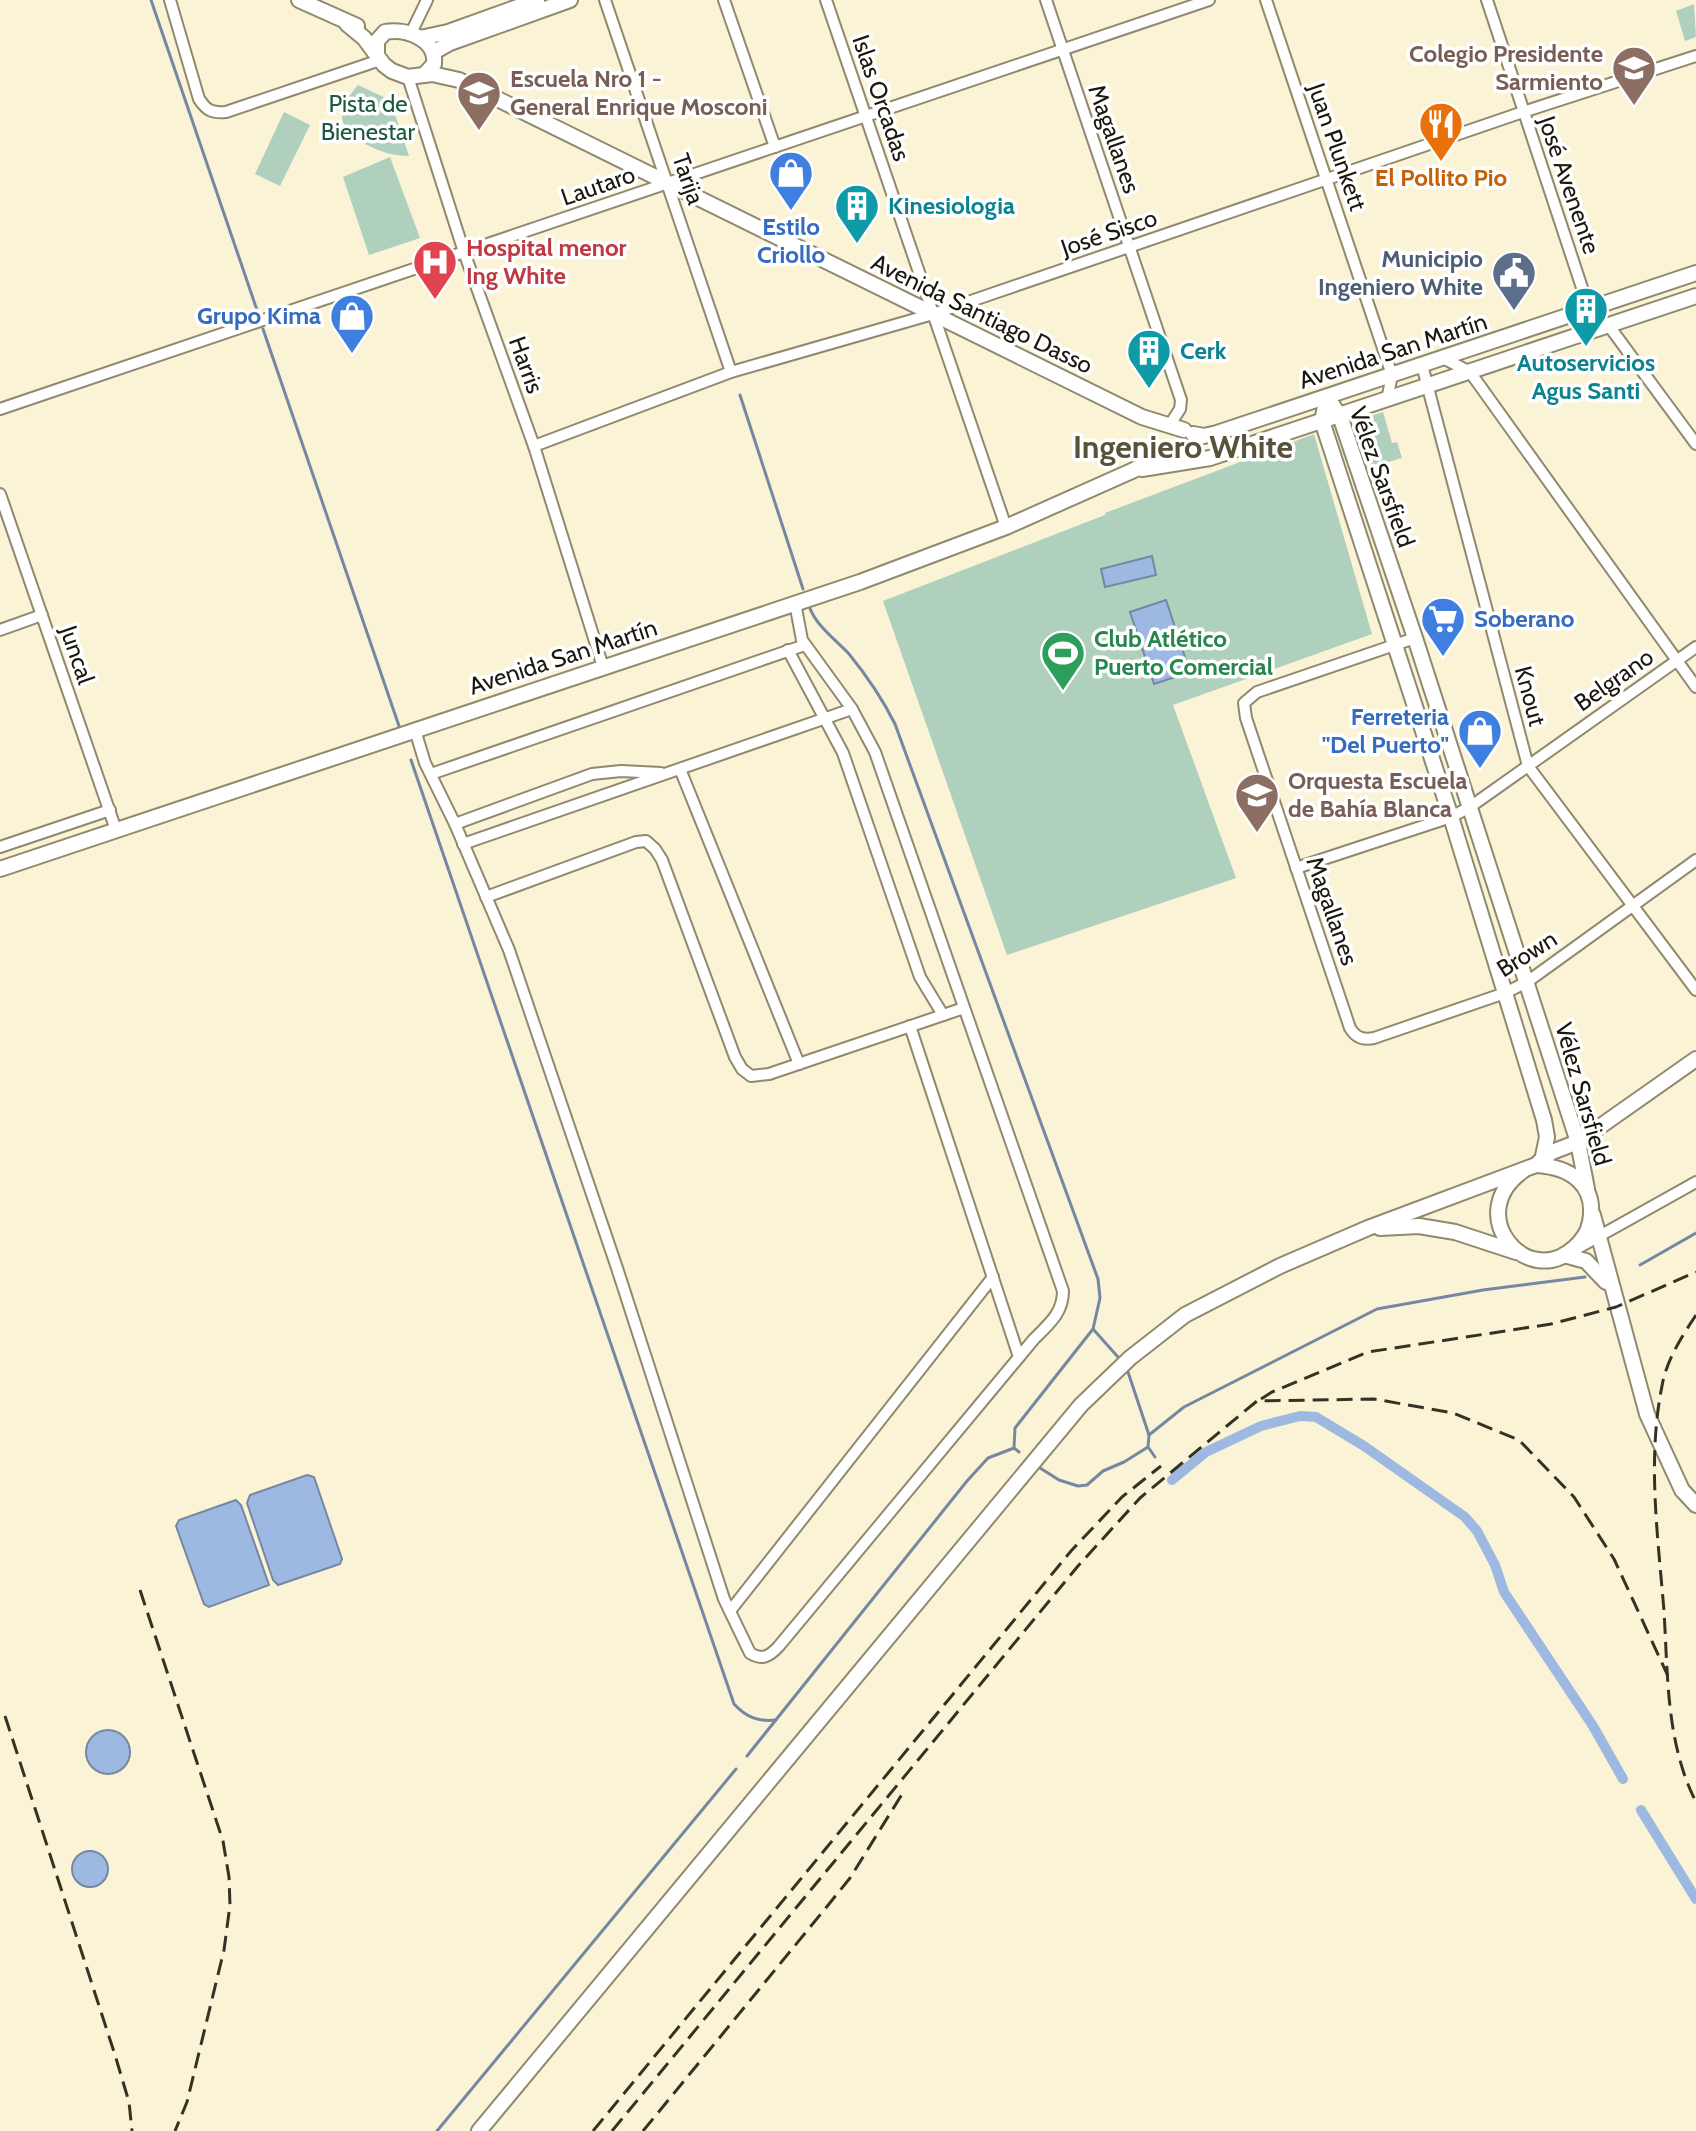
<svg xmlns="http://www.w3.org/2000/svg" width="1696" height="2131" viewBox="0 0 1696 2131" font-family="Cabin,sans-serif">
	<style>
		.green { fill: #aed0bd }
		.water { fill: #9eb9e1; stroke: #7688a1; stroke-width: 2 }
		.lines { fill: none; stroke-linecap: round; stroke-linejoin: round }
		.stream { stroke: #7688a1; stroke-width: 3 }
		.canal { stroke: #9eb9e1; stroke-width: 10 }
		.street-casing { stroke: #90896f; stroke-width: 14 }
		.secondary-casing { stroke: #90896f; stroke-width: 18 }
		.street { stroke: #fff; stroke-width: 10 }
		.secondary { stroke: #fff; stroke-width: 14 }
		.rail { stroke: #353225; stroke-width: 3; stroke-dasharray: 16 8; stroke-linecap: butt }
		.labels { text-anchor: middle; stroke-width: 7; stroke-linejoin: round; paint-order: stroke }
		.education-label { font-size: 24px; font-weight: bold; fill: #785e54; stroke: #fff; text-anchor: start }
		.street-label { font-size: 24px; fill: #1a170d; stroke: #fff }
		.park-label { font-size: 24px; fill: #1c593f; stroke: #fff }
		.food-label { font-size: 24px; font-weight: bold; fill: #c56008; stroke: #fff }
		.culture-label { font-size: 24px; font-weight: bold; fill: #0d838f; stroke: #fff; text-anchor: start }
		.shop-label { font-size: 24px; font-weight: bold; fill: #366cbe; stroke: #fff; text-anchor: end }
		.health-label { font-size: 24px; font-weight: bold; fill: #be3a42; stroke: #fff; text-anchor: start }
		.service-label { font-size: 24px; font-weight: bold; fill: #4e5e75; stroke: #fff; text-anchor: end }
		.leisure-label { font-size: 24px; font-weight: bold; fill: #27864d; stroke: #fff; text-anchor: start }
		.district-label { font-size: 32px; font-weight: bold; fill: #58523a; stroke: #fff }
	</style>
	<rect width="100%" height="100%" fill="#faf3d6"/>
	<!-- green -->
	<g class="green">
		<path d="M1694 4 1696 37 1685 41 1676 11Z"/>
		<path d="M358 85 390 100 409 156C392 156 382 152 367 145 336 129 335 111 358 85Z"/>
		<path d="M284 112 310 125 280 186 255 174Z"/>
		<path d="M390 157 420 238 369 255 343 177Z"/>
		<path d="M1383 412 1392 443 1397 442 1402 458 1371 467 1359 425 1364 418Z"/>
		<path d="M1314 434 1372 634 1173 705 1236 878 1007 955 883 601 1105 515V513Z"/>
	</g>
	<!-- water -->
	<g class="water">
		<path d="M1152 556 1156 575 1105 587 1101 569Z"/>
		<path d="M1166 600 1190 672 1154 684 1130 612Z"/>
		<path d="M307 1475 314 1477 342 1559 340 1564 278 1585 273 1580 247 1503 250 1495Z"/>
		<path d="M236 1500 241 1505 269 1585 209 1607 204 1604 176 1526 179 1520Z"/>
		<circle cx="108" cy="1752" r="22"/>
		<circle cx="90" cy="1869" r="18"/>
	</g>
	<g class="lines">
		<!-- stream -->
		<g class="stream">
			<path d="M151 0 258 313"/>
			<path d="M263 329 399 726"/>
			<path d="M740 395 803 589"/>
			<path d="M809 606C816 626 835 639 849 654 867 676 882 698 895 724L1098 1279 1100 1298 1093 1329 1015 1428 1014 1448 1019 1452"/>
			<path d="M411 760 734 1704C746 1717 758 1722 776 1720"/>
			<path d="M1640 1265 1696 1233"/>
			<path d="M1093 1329 1118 1357"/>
			<path d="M1128 1372 1149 1435 1148 1447 1155 1457"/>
			<path d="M1149 1435 1184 1407 1377 1309 1483 1290 1585 1277"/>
			<path d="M1040 1468 1059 1480 1078 1486 1087 1485 1103 1471 1124 1462 1148 1447"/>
			<path d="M747 1756 967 1481 988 1458 1014 1448"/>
			<path d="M437 2131 736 1769"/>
		</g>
		<!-- canal -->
		<g class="canal">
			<path d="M1172 1480 1206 1452 1261 1426 1300 1416 1316 1417 1364 1446 1465 1517 1477 1531 1495 1565 1504 1592 1593 1726 1623 1779"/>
			<path d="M1641 1810 1696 1899"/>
		</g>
		<!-- street casing -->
		<g class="street-casing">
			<g id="street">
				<path d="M170 0 199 99C207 111 212 113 226 112L380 60"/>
				<path d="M605 0 731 372"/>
				<path d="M724 0 775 147"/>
				<path d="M826 0 1006 527"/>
				<path d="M1046 0 1181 400 1180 409 1169 426"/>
				<path d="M1266 0 1392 375 1387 400"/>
				<path d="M1487 0 1589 309 1609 326 1696 444"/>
				<path d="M411 33 427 0"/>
				<path d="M408 77 464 252 534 446 603 667"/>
				<path d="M1443 358 1470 372 1696 687"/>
				<path d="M1422 365 1528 766 1696 990"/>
				<path d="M0 409 1209 0"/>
				<path d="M534 446 731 372 933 314 1523 112 1696 56"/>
				<path d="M0 494 116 830"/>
				<path d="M0 630 42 615"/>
				<path d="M1415 638 1257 692 1244 703 1246 718 1350 1028C1356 1038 1363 1040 1374 1038L1505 993 1527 982 1696 860"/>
				<path d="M788 650 843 753 920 977 943 1015"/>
				<path d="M415 730 425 763 455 824 509 950 617 1268 724 1599 750 1653C762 1661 770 1656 779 1646L1034 1339C1049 1324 1063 1313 1063 1291L875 752 852 709 802 640 795 603"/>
				<path d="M680 769 799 1064"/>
				<path d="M431 774 805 645"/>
				<path d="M455 824 592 774 621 771 661 773"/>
				<path d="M463 844 852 709"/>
				<path d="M0 847 110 810"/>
				<path d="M1296 868 1451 817 1470 807 1696 647"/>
				<path d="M486 897 636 842 646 841 655 849 662 860 735 1057 742 1069 751 1076 769 1074 964 1008"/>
				<path d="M910 1026 1019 1357"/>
				<path d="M1578 1248 1696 1182"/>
				<path d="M730 1611 993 1277"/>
			</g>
		</g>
		<!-- secondary casing -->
		<g class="secondary-casing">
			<g id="secondary">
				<path d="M299 0 357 26"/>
				<path d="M347 24 364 38 384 65 392 71 408 77 432 74 459 80 1142 417 1184 430"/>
				<path d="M420 38 448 32 537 0"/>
				<path d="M434 52 450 43 570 0"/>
				<path d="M377 54V41L385 32C406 28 437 39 434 64L424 75"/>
				<path d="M1327 397 1340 416 1415 638 1578 1142 1587 1189"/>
				<path d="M1327 397 1322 421 1451 817 1544 1120 1547 1137 1543 1156"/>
				<path d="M1193 434 1204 436 1217 433 1696 273"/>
				<path d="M1142 469 1210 458 1696 296"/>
				<path d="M0 869 860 582 1006 527 1134 470 1167 452"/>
				<path d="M1539 1162 1552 1152 1578 1142 1696 1059"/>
				<path d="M1593 1215 1647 1414 1682 1490 1696 1505"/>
				<path d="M1380 1228 1419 1226 1455 1232 1516 1252"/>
				<path d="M1564 1255 1586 1261 1606 1282"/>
				<path d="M479 2131 1081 1405 1130 1358 1185 1315 1280 1266 1368 1228 1536 1165C1570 1167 1597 1184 1590 1222 1588 1233 1582 1241 1574 1248 1527 1291 1461 1213 1524 1170"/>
			</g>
		</g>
		<!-- street -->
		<use href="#street" class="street"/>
		<!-- secondary -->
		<use href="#secondary" class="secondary"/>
		<!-- rail -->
		<g class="rail">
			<path d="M1696 1315C1682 1336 1666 1361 1662 1386 1647 1460 1658 1537 1664 1611 1668 1676 1666 1743 1696 1802"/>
			<path d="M1261 1399 1272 1392 1368 1352 1551 1324 1616 1307 1696 1272"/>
			<path d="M140 1590 223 1841 229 1877 230 1905 224 1950 187 2102 175 2131"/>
			<path d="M5 1716 115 2055 129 2102 132 2131"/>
			<path d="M593 2131 1071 1551 1122 1497 1161 1466"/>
			<path d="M612 2131 1078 1566 1140 1498 1257 1401 1374 1399 1453 1413 1519 1440 1574 1497 1614 1559 1668 1676"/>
			<path d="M643 2131 829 1904 850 1878 904 1791"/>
		</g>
	</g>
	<!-- icons -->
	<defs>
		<g id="school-pin" transform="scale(2.3)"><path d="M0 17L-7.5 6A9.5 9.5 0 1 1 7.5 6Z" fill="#8d6e63" stroke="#fff"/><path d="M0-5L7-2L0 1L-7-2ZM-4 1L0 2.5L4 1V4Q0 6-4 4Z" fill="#fff"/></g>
		<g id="restaurant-pin" transform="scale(2.3)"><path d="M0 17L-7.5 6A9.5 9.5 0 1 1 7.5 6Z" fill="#e8710a" stroke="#fff"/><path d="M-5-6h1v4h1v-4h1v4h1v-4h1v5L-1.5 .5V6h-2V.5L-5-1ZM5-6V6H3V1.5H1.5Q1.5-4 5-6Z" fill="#fff"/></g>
		<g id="shop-pin" transform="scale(2.3)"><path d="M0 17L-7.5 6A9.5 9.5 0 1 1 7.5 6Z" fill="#3f7fe0" stroke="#fff"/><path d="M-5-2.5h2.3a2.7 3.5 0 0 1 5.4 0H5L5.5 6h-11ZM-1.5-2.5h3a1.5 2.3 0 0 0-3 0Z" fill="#fff"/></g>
		<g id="building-pin" transform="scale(2.3)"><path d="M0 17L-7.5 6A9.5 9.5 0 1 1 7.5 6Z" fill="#0f9aa8" stroke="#fff"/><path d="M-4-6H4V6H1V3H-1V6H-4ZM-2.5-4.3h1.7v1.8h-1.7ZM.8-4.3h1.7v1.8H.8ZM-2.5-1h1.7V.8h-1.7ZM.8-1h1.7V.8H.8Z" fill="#fff"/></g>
		<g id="hospital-pin" transform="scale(2.3)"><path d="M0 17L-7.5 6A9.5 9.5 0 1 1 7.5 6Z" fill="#e0444e" stroke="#fff"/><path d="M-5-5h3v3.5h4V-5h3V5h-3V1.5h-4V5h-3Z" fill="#fff"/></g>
		<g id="civic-pin" transform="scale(2.3)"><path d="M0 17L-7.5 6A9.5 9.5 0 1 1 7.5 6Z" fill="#5c6f8a" stroke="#fff"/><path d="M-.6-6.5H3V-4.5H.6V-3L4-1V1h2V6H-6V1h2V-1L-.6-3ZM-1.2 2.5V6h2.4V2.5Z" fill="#fff"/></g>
		<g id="supermarket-pin" transform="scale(2.3)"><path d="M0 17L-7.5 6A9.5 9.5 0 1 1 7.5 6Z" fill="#3f7fe0" stroke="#fff"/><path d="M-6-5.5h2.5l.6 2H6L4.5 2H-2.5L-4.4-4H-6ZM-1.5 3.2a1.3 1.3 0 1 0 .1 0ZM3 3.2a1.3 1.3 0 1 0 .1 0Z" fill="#fff"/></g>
		<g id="stadium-pin" transform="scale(2.3)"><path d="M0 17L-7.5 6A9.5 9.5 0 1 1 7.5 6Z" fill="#2e9e5b" stroke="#fff"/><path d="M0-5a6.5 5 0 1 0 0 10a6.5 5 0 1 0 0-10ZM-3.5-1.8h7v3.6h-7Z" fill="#fff"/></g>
	</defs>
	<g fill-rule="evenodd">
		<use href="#school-pin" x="1634" y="68"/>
		<use href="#school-pin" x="479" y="93"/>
		<use href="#restaurant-pin" x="1441" y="124"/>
		<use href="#shop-pin" x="791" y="173"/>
		<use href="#building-pin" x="857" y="206"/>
		<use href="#hospital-pin" x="435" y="262"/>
		<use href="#civic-pin" x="1514" y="273"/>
		<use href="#building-pin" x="1586" y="309"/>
		<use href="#shop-pin" x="352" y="316"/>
		<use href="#building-pin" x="1149" y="351"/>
		<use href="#supermarket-pin" x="1443" y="619"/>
		<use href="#stadium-pin" x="1063" y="653"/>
		<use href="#shop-pin" x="1480" y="731"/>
		<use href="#school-pin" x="1257" y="795"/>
	</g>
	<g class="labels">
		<!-- education labels -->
		<g class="education-label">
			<text x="1603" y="62" text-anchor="end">Colegio Presidente<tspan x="1603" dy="28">Sarmiento</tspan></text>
			<text x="510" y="87">Escuela Nro 1 -<tspan x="510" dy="28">General Enrique Mosconi</tspan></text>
			<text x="1288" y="789">Orquesta Escuela<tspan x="1288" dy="28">de Bahía Blanca</tspan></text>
		</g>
		<!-- street labels -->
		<g class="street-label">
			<text transform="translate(881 98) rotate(71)" y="8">Islas Orcadas</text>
			<text transform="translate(1114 139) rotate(71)" y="8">Magallanes</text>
			<text transform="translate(1337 147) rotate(71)" y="8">Juan Plunkett</text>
			<text transform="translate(688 179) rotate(71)" y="8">Tarija</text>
			<text transform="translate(1569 185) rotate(71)" y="8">José Avenente</text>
			<text transform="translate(598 186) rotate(-19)" y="8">Lautaro</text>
			<text transform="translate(1109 233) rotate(-19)" y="8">José Sisco</text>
			<text transform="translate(982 314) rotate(26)" y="8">Avenida Santiago Dasso</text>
			<text transform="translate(1393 351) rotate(-18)" y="8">Avenida San Martín</text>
			<text transform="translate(526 365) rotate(70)" y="8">Harris</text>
			<text transform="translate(1382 477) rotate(70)" y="8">Vélez Sarsfield</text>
			<text transform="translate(77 655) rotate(71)" y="8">Juncal</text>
			<text transform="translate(563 657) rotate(-18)" y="8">Avenida San Martín</text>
			<text transform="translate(1614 680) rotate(-35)" y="8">Belgrano</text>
			<text transform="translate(1530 696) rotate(75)" y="8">Knout</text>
			<text transform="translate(1332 911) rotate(71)" y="8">Magallanes</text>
			<text transform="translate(1527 954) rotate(-32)" y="8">Brown</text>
			<text transform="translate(1583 1094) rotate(74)" y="8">Vélez Sarsfield</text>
		</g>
		<!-- park labels -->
		<g class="park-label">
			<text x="368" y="112">Pista de<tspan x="368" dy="28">Bienestar</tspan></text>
		</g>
		<!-- food labels -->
		<g class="food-label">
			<text x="1441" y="186">El Pollito Pio</text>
		</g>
		<!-- culture labels -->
		<g class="culture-label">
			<text x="888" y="214">Kinesiologia</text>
			<text x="1180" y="359">Cerk</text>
			<text x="1586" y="371" text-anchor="middle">Autoservicios<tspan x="1586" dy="28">Agus Santi</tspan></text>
		</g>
		<!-- shop labels -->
		<g class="shop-label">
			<text x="791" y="235" text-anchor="middle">Estilo<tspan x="791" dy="28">Criollo</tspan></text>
			<text x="321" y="324">Grupo Kima</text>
			<text x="1474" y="627" text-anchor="start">Soberano</text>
			<text x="1449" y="725">Ferreteria<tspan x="1449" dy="28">"Del Puerto"</tspan></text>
		</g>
		<!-- health labels -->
		<g class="health-label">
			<text x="466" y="256">Hospital menor<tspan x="466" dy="28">Ing White</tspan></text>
		</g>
		<!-- service labels -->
		<g class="service-label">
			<text x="1483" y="267">Municipio<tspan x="1483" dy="28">Ingeniero White</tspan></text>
		</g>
		<!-- leisure labels -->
		<g class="leisure-label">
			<text x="1094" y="647">Club Atlético<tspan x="1094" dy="28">Puerto Comercial</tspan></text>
		</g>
		<!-- district labels -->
		<g class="district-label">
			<text x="1183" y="458">Ingeniero White</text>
		</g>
	</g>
</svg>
